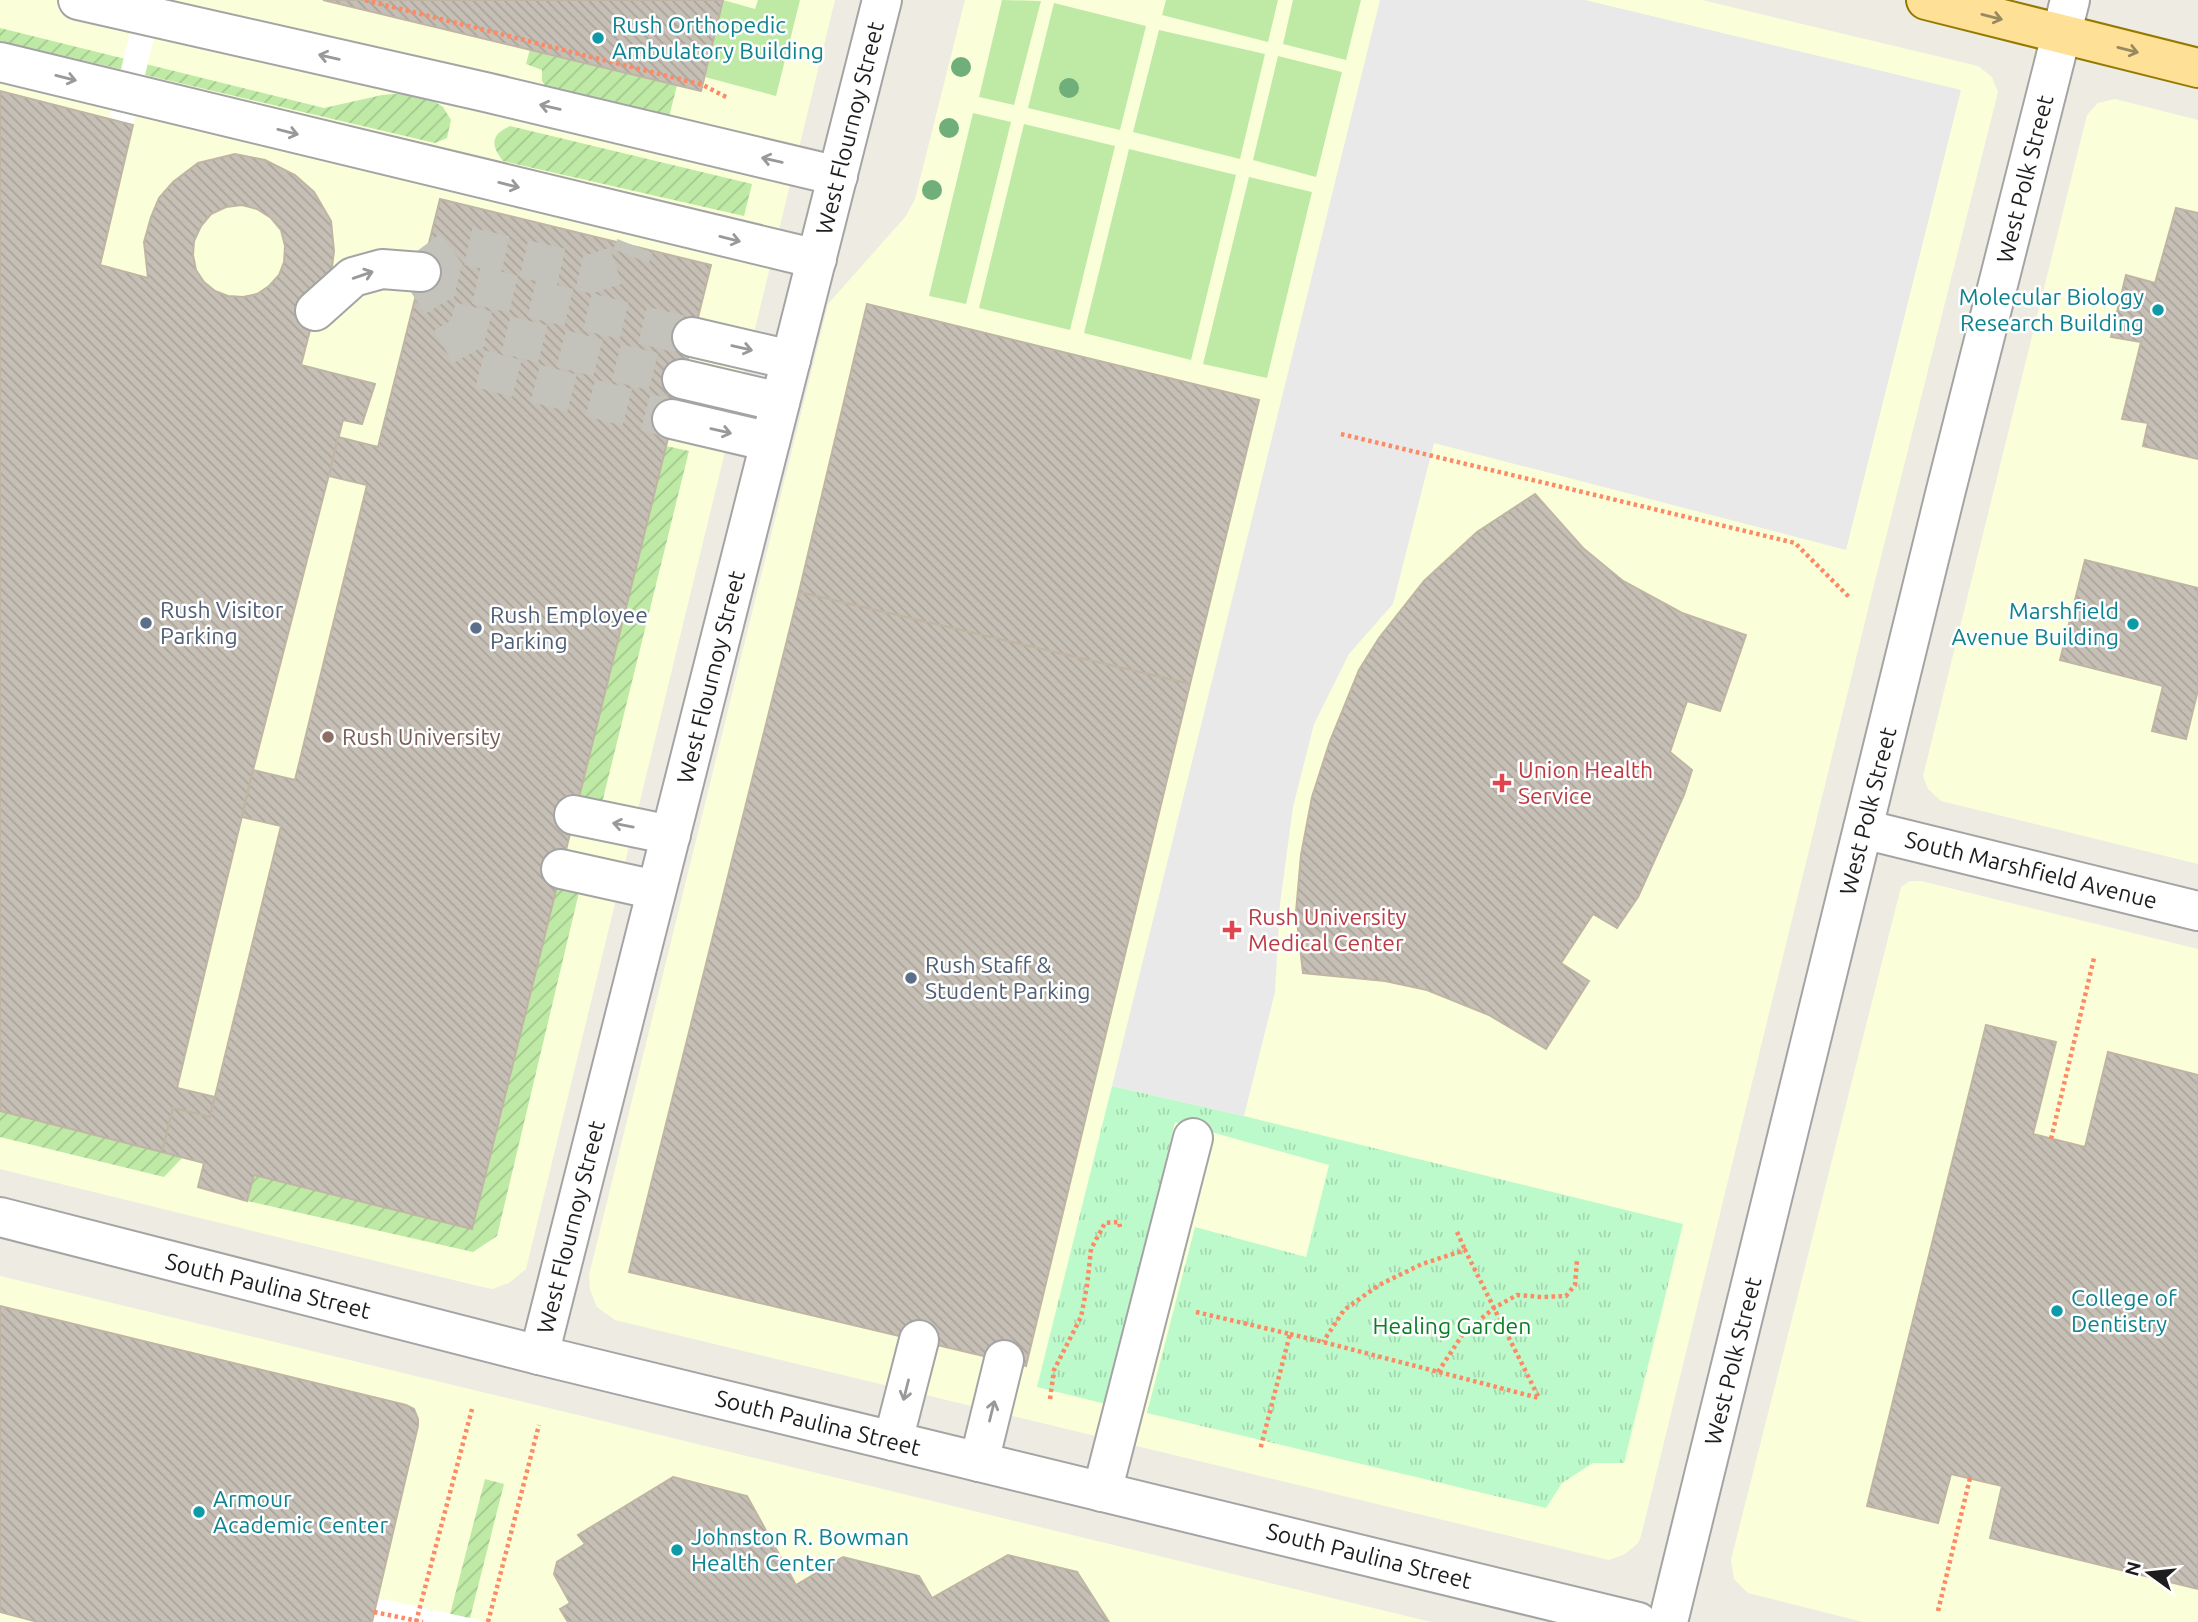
<svg xmlns="http://www.w3.org/2000/svg" width="2198" height="1622" viewBox="0 0 2198 1622" font-family="Ubuntu,sans-serif">
	<style>
		.education { fill: #faffda }
		.grass { fill: #beeaa6 }
		.park { fill: url(#park-tufts) }
		.garden { fill: url(#garden-furrows) }
		.parking { fill: #e9e9e9 }
		.pier { fill: #fff }
		.building { fill: url(#building-back-hatch); stroke: #c0b5a4; stroke-width: 2; fill-rule: evenodd }
		.lines { fill: none; stroke-linecap: round; stroke-linejoin: round }
		.minor-tunnel { stroke: #c4c3bb; stroke-width: 38; stroke-dasharray: 38 19; stroke-linecap: butt }
		.minor-casing { stroke: #a4a4a4; stroke-width: 42 }
		.major-casing { stroke: #957a00; stroke-width: 42 }
		.path { stroke: #fd8a64; stroke-width: 4.5; stroke-dasharray: 3.5 3.5; stroke-linecap: butt }
		.minor { stroke: #fff; stroke-width: 38 }
		.major { stroke: #fee197; stroke-width: 38 }
		.path-bridge { stroke: #fd8a64; stroke-width: 4.5; stroke-dasharray: 3.5 3.5; stroke-linecap: butt }
		.tree { fill: #70af79 }
		.oneway { stroke: #998960 }
		.oneway2 { stroke: #999 }
		.culture-dot { fill: #0f9aa8; stroke: #fff; stroke-width: 2.5 }
		.service-dot { fill: #5c6f8a; stroke: #fff; stroke-width: 2.5 }
		.education-dot { fill: #8d6e63; stroke: #fff; stroke-width: 2.5 }
		.health-dot { fill: #e0444e; stroke: #fff; stroke-width: 2.5 }
		.labels { text-anchor: middle; stroke-width: 5; stroke-linejoin: round; paint-order: stroke }
		.culture-label { font-size: 23px; fill: #0d838f; stroke: #fff; text-anchor: start }
		.street-label { font-size: 23px; fill: #1d1d1d; stroke: #fff }
		.service-label { font-size: 23px; fill: #4e5e75; stroke: #fff; text-anchor: start }
		.education-label { font-size: 23px; fill: #785e54; stroke: #fff; text-anchor: start }
		.health-label { font-size: 23px; fill: #be3a42; stroke: #fff; text-anchor: start }
		.park-label { font-size: 23px; fill: #097d23; stroke: #fff }
	</style>
	<defs>
		<pattern id="park-tufts" width="24" height="20" patternUnits="userSpaceOnUse" patternTransform="scale(1.75)"><rect width="24" height="20" fill="#bdfacb"/><path d="M3 7l-1-3M5 7V3M7 7l1-3M15 17l-1-3M17 17v-4M19 17l1-3" fill="none" stroke="#a2d6ae"/></pattern>
		<pattern id="garden-furrows" width="10" height="10" patternUnits="userSpaceOnUse" patternTransform="scale(1.75)"><rect width="10" height="10" fill="#beeaa6"/><path d="M-1 1l2-2M0 10L10 0M9 11l2-2" fill="none" stroke="#a3c88e"/></pattern>
		<pattern id="building-back-hatch" width="6" height="6" patternUnits="userSpaceOnUse" patternTransform="scale(1.75)"><rect width="6" height="6" fill="#c6bfb5"/><path d="M-1 5l2 2M0 0l6 6M5-1l2 2" fill="none" stroke="#aaa49b"/></pattern>
	</defs>
	<rect width="100%" height="100%" fill="#eeece2"/>
	<!-- education -->
	<g class="education">
		<path d="M0 0H835L526 1269 509 1283 492 1289 478 1286 0 1169Z"/>
		<path d="M965 0H1702L1978 66 1992 77 1998 92 1874 585 1641 1536 1638 1543 1625 1554 1609 1560 615 1320 597 1307 590 1290 589 1275 828 304 906 216 915 199Z"/>
		<path d="M2115 99 2198 120V864L1941 801 1928 789 1923 776 2087 115 2098 103Z"/>
		<path d="M1910 881H1921L2198 949V1622H1863L1748 1593 1734 1579 1731 1560 1901 887Z"/>
		<path d="M0 1276 582 1416 1431 1622H0Z"/>
	</g>
	<!-- grass -->
	<g class="grass">
		<path d="M723 0 755 9 758 0H800L776 96 705 77Z"/>
		<path d="M1002 0 1041 1 1014 105 979 97Z"/>
		<path d="M1166 0H1278L1268 42 1162 15Z"/>
		<path d="M1293 0H1361L1346 60 1283 44Z"/>
		<path d="M1054 3 1146 26 1120 130 1028 108Z"/>
		<path d="M1159 30 1265 54 1240 159 1133 132Z"/>
		<path d="M1278 56 1342 72 1316 177 1253 160Z"/>
		<path d="M973 113 1011 122 966 304 929 296Z"/>
		<path d="M1024 124 1115 146 1070 330 979 308Z"/>
		<path d="M1129 149 1236 175 1191 360 1084 333Z"/>
		<path d="M1249 177 1312 192 1267 378 1203 364Z"/>
	</g>
	<!-- park -->
	<path class="park" d="M1112 1086 1244 1116 1683 1224 1624 1463H1593L1562 1483 1546 1508 1147 1413 1195 1227 1306 1257 1329 1165 1175 1122 1106 1404 1037 1387Z"/>
	<!-- garden -->
	<g class="garden">
		<path d="M0 28 324 108 382 95 407 93 426 96 443 107 451 120 447 138 435 143 0 41Z"/>
		<path d="M530 49 677 85 668 121 546 87 542 81V70L526 64Z"/>
		<path d="M510 126 752 184 744 216 503 161C490 144 491 135 510 126Z"/>
		<path d="M666 446 689 451 602 803 578 797Z"/>
		<path d="M558 878 581 884 497 1236 473 1252 247 1201 254 1175 472 1229Z"/>
		<path d="M0 1111 183 1157 164 1177 0 1137Z"/>
		<path d="M485 1479 504 1484 469 1622H448Z"/>
	</g>
	<!-- parking -->
	<path class="parking" d="M1380 0H1585L1961 90 1846 550 1434 443 1393 604 1349 654 1314 724 1293 807 1280 904 1275 992 1244 1116 1112 1086Z"/>
	<!-- pier -->
	<g class="pier">
		<path d="M138 0H163L133 125 109 118Z"/>
		<path d="M378 1598 488 1622H372Z"/>
	</g>
	<!-- building -->
	<g class="building">
		<path d="M323 0H723L701 91Z"/>
		<path d="M0 91 133 125 100 265 148 278 144 242 151 217 159 198 173 182 198 163 235 154 265 160 295 175 314 192 331 221 334 251 330 283 315 311 301 365 375 384 362 424 343 420 253 770 177 1088 215 1097 210 1117 173 1108 162 1152 0 1111ZM242 205 257 209 271 218 281 230 285 246 284 262 279 275 269 286 257 294 243 297 228 296 215 291 204 282 196 270 193 255 194 241 201 226 211 214 226 207Z"/>
		<path d="M440 199 711 265 472 1229 254 1175 247 1201 198 1187 204 1163 162 1152 173 1108 210 1117 281 826 242 817 253 770 295 780 367 485 329 476 338 437 378 447Z"/>
		<path d="M2176 208 2198 213V459L2143 446 2148 423 2122 419 2141 342 2111 337 2126 275 2155 283Z"/>
		<path d="M867 304 1259 400 1190 684 799 592Z"/>
		<path d="M1535 494 1583 548 1623 581 1682 613 1746 635 1720 711 1687 701 1670 752 1692 770 1684 795 1638 897 1617 928 1593 914 1561 963 1589 981 1546 1049 1489 1015 1427 990 1385 981 1303 973 1296 912 1301 855 1312 797 1330 741 1359 670 1379 638 1424 581 1477 532Z"/>
		<path d="M2085 560 2198 588V690L2186 739 2152 731 2163 686 2060 660Z"/>
		<path d="M799 592 1190 684 1026 1366 629 1272Z"/>
		<path d="M1986 1025 2056 1042 2033 1134 2085 1147 2108 1052 2198 1075V1589L1990 1538 2002 1486 1951 1474 1938 1523 1867 1506Z"/>
		<path d="M0 1306 406 1405 414 1409 418 1419V1426L372 1622H38L0 1612Z"/>
		<path d="M673 1477 747 1496 796 1585 843 1557 919 1576 932 1598 1008 1555 1077 1572 1109 1622H568L560 1609 570 1603 554 1574 557 1562 585 1544 578 1535Z"/>
	</g>
	<g class="lines">
		<!-- minor-tunnel -->
		<g class="minor-tunnel">
			<path d="M421 272 451 321 682 379"/>
			<path d="M421 272 692 337"/>
			<path d="M421 272 458 244 591 274 629 261 635 246"/>
			<path d="M451 321 477 368 672 419"/>
		</g>
		<!-- minor casing -->
		<g class="minor-casing">
			<g id="minor">
				<path d="M78 0 485 92 838 176"/>
				<path d="M0 62 817 259"/>
				<path d="M315 311 353 277 382 269 421 272"/>
				<path d="M692 337 791 360"/>
				<path d="M682 379 780 402"/>
				<path d="M672 419 770 442"/>
				<path d="M574 815 671 835"/>
				<path d="M1863 829 2198 911"/>
				<path d="M561 869 656 890"/>
				<path d="M0 1217 539 1355 1638 1622"/>
				<path d="M539 1355 882 0"/>
				<path d="M893 1441 919 1340"/>
				<path d="M979 1462 1004 1360"/>
				<path d="M1102 1492 1193 1138"/>
				<path d="M1668 1622 1945 494 2070 0"/>
			</g>
		</g>
		<!-- major casing -->
		<g class="major-casing">
			<path id="major" d="M1926 0 2198 68"/>
		</g>
		<!-- path -->
		<g class="path">
			<path d="M365 0 703 85 728 98"/>
			<path d="M1341 434 1795 543 1850 598"/>
			<path d="M2051 1139 2094 958"/>
			<path d="M1457 1232 1465 1250"/>
			<path d="M1196 1312 1290 1334 1260 1450"/>
			<path d="M1290 1334 1323 1342 1539 1398 1465 1250 1422 1264 1379 1285 1344 1310 1323 1342"/>
			<path d="M1438 1372 1463 1334 1494 1308 1517 1295 1542 1297 1566 1296 1575 1285 1577 1260"/>
			<path d="M1050 1399 1054 1370 1081 1317 1087 1286 1091 1249 1105 1223 1119 1222 1120 1227"/>
			<path d="M1938 1611 1970 1478"/>
			<path d="M416 1622 472 1409"/>
			<path d="M488 1622 539 1425"/>
		</g>
		<!-- minor -->
		<use href="#minor" class="minor"/>
		<!-- major -->
		<use href="#major" class="major"/>
		<!-- path-bridge -->
		<path class="path-bridge" d="M374 1612 423 1622"/>
	</g>
	<!-- trees -->
	<g class="tree">
		<circle cx="961" cy="67" r="10"/>
		<circle cx="1069" cy="88" r="10"/>
		<circle cx="949" cy="128" r="10"/>
		<circle cx="932" cy="190" r="10"/>
	</g>
	<!-- one-way arrows -->
	<defs><path id="oneway-shaft" d="M-6 0H5M1.5-3L5.5 0L1.5 3" fill="none" stroke-width="1.6" stroke-linecap="round" stroke-linejoin="round" transform="scale(1.75)"/></defs>
	<g class="oneway">
		<use href="#oneway-shaft" transform="translate(1992 17) rotate(14)"/>
		<use href="#oneway-shaft" transform="translate(2128 50) rotate(14)"/>
	</g>
	<g class="oneway2">
		<use href="#oneway-shaft" transform="translate(329 57) rotate(-167)"/>
		<use href="#oneway-shaft" transform="translate(66 78) rotate(14)"/>
		<use href="#oneway-shaft" transform="translate(550 107) rotate(-167)"/>
		<use href="#oneway-shaft" transform="translate(288 132) rotate(14)"/>
		<use href="#oneway-shaft" transform="translate(772 160) rotate(-167)"/>
		<use href="#oneway-shaft" transform="translate(509 185) rotate(14)"/>
		<use href="#oneway-shaft" transform="translate(730 239) rotate(14)"/>
		<use href="#oneway-shaft" transform="translate(363 275) rotate(-19)"/>
		<use href="#oneway-shaft" transform="translate(742 348) rotate(13)"/>
		<use href="#oneway-shaft" transform="translate(721 431) rotate(13)"/>
		<use href="#oneway-shaft" transform="translate(623 825) rotate(-169)"/>
		<use href="#oneway-shaft" transform="translate(906 1390) rotate(104)"/>
		<use href="#oneway-shaft" transform="translate(992 1411) rotate(-76)"/>
	</g>
	<!-- markers -->
	<g class="culture-dot">
		<circle cx="598" cy="38" r="7"/>
		<circle cx="2158" cy="310" r="7"/>
		<circle cx="2133" cy="624" r="7"/>
		<circle cx="2057" cy="1311" r="7"/>
		<circle cx="199" cy="1512" r="7"/>
		<circle cx="677" cy="1550" r="7"/>
	</g>
	<g class="service-dot">
		<circle cx="146" cy="623" r="7"/>
		<circle cx="476" cy="628" r="7"/>
		<circle cx="911" cy="978" r="7"/>
	</g>
	<circle class="education-dot" cx="328" cy="737" r="7"/>
	<g class="health-dot">
		<path d="M1498.5 772.5h7v7h7v7h-7v7h-7v-7h-7v-7h7z"/>
		<path d="M1228.5 919.5h7v7h7v7h-7v7h-7v-7h-7v-7h7z"/>
	</g>
	<g class="labels">
		<!-- culture labels -->
		<g class="culture-label">
			<text x="612" y="33">Rush Orthopedic<tspan x="612" dy="26">Ambulatory Building</tspan></text>
			<text x="2144" y="305" text-anchor="end">Molecular Biology<tspan x="2144" dy="26">Research Building</tspan></text>
			<text x="2119" y="619" text-anchor="end">Marshfield<tspan x="2119" dy="26">Avenue Building</tspan></text>
			<text x="2071" y="1306">College of<tspan x="2071" dy="26">Dentistry</tspan></text>
			<text x="213" y="1507">Armour<tspan x="213" dy="26">Academic Center</tspan></text>
			<text x="691" y="1545">Johnston R. Bowman<tspan x="691" dy="26">Health Center</tspan></text>
		</g>
		<!-- street labels -->
		<g class="street-label">
			<text transform="translate(850 128) rotate(-76)" y="8">West Flournoy Street</text>
			<text transform="translate(2025 179) rotate(-76)" y="8">West Polk Street</text>
			<text transform="translate(711 677) rotate(-76)" y="8">West Flournoy Street</text>
			<text transform="translate(1868 811) rotate(-76)" y="8">West Polk Street</text>
			<text transform="translate(2031 870) rotate(14)" y="8">South Marshfield Avenue</text>
			<text transform="translate(571 1227) rotate(-76)" y="8">West Flournoy Street</text>
			<text transform="translate(268 1286) rotate(14)" y="8">South Paulina Street</text>
			<text transform="translate(1733 1361) rotate(-76)" y="8">West Polk Street</text>
			<text transform="translate(818 1423) rotate(14)" y="8">South Paulina Street</text>
			<text transform="translate(1369 1556) rotate(14)" y="8">South Paulina Street</text>
		</g>
		<!-- service labels -->
		<g class="service-label">
			<text x="160" y="618">Rush Visitor<tspan x="160" dy="26">Parking</tspan></text>
			<text x="490" y="623">Rush Employee<tspan x="490" dy="26">Parking</tspan></text>
			<text x="925" y="973">Rush Staff &amp;<tspan x="925" dy="26">Student Parking</tspan></text>
		</g>
		<!-- education labels -->
		<g class="education-label">
			<text x="342" y="745">Rush University</text>
		</g>
		<!-- health labels -->
		<g class="health-label">
			<text x="1518" y="778">Union Health<tspan x="1518" dy="26">Service</tspan></text>
			<text x="1248" y="925">Rush University<tspan x="1248" dy="26">Medical Center</tspan></text>
		</g>
		<!-- park labels -->
		<g class="park-label">
			<text x="1452" y="1334">Healing Garden</text>
		</g>
	</g>
	<!-- north arrow -->
	<g transform="translate(2149 1573) rotate(285)" stroke="#ffffff" stroke-width="5" paint-order="stroke">
	<path d="M0-5L12 26L0 18L-12 26Z" fill="#1d1d1d"/>
	<text y="-10" font-size="19" font-weight="bold" text-anchor="middle" fill="#1d1d1d">N</text>
	</g>
</svg>
